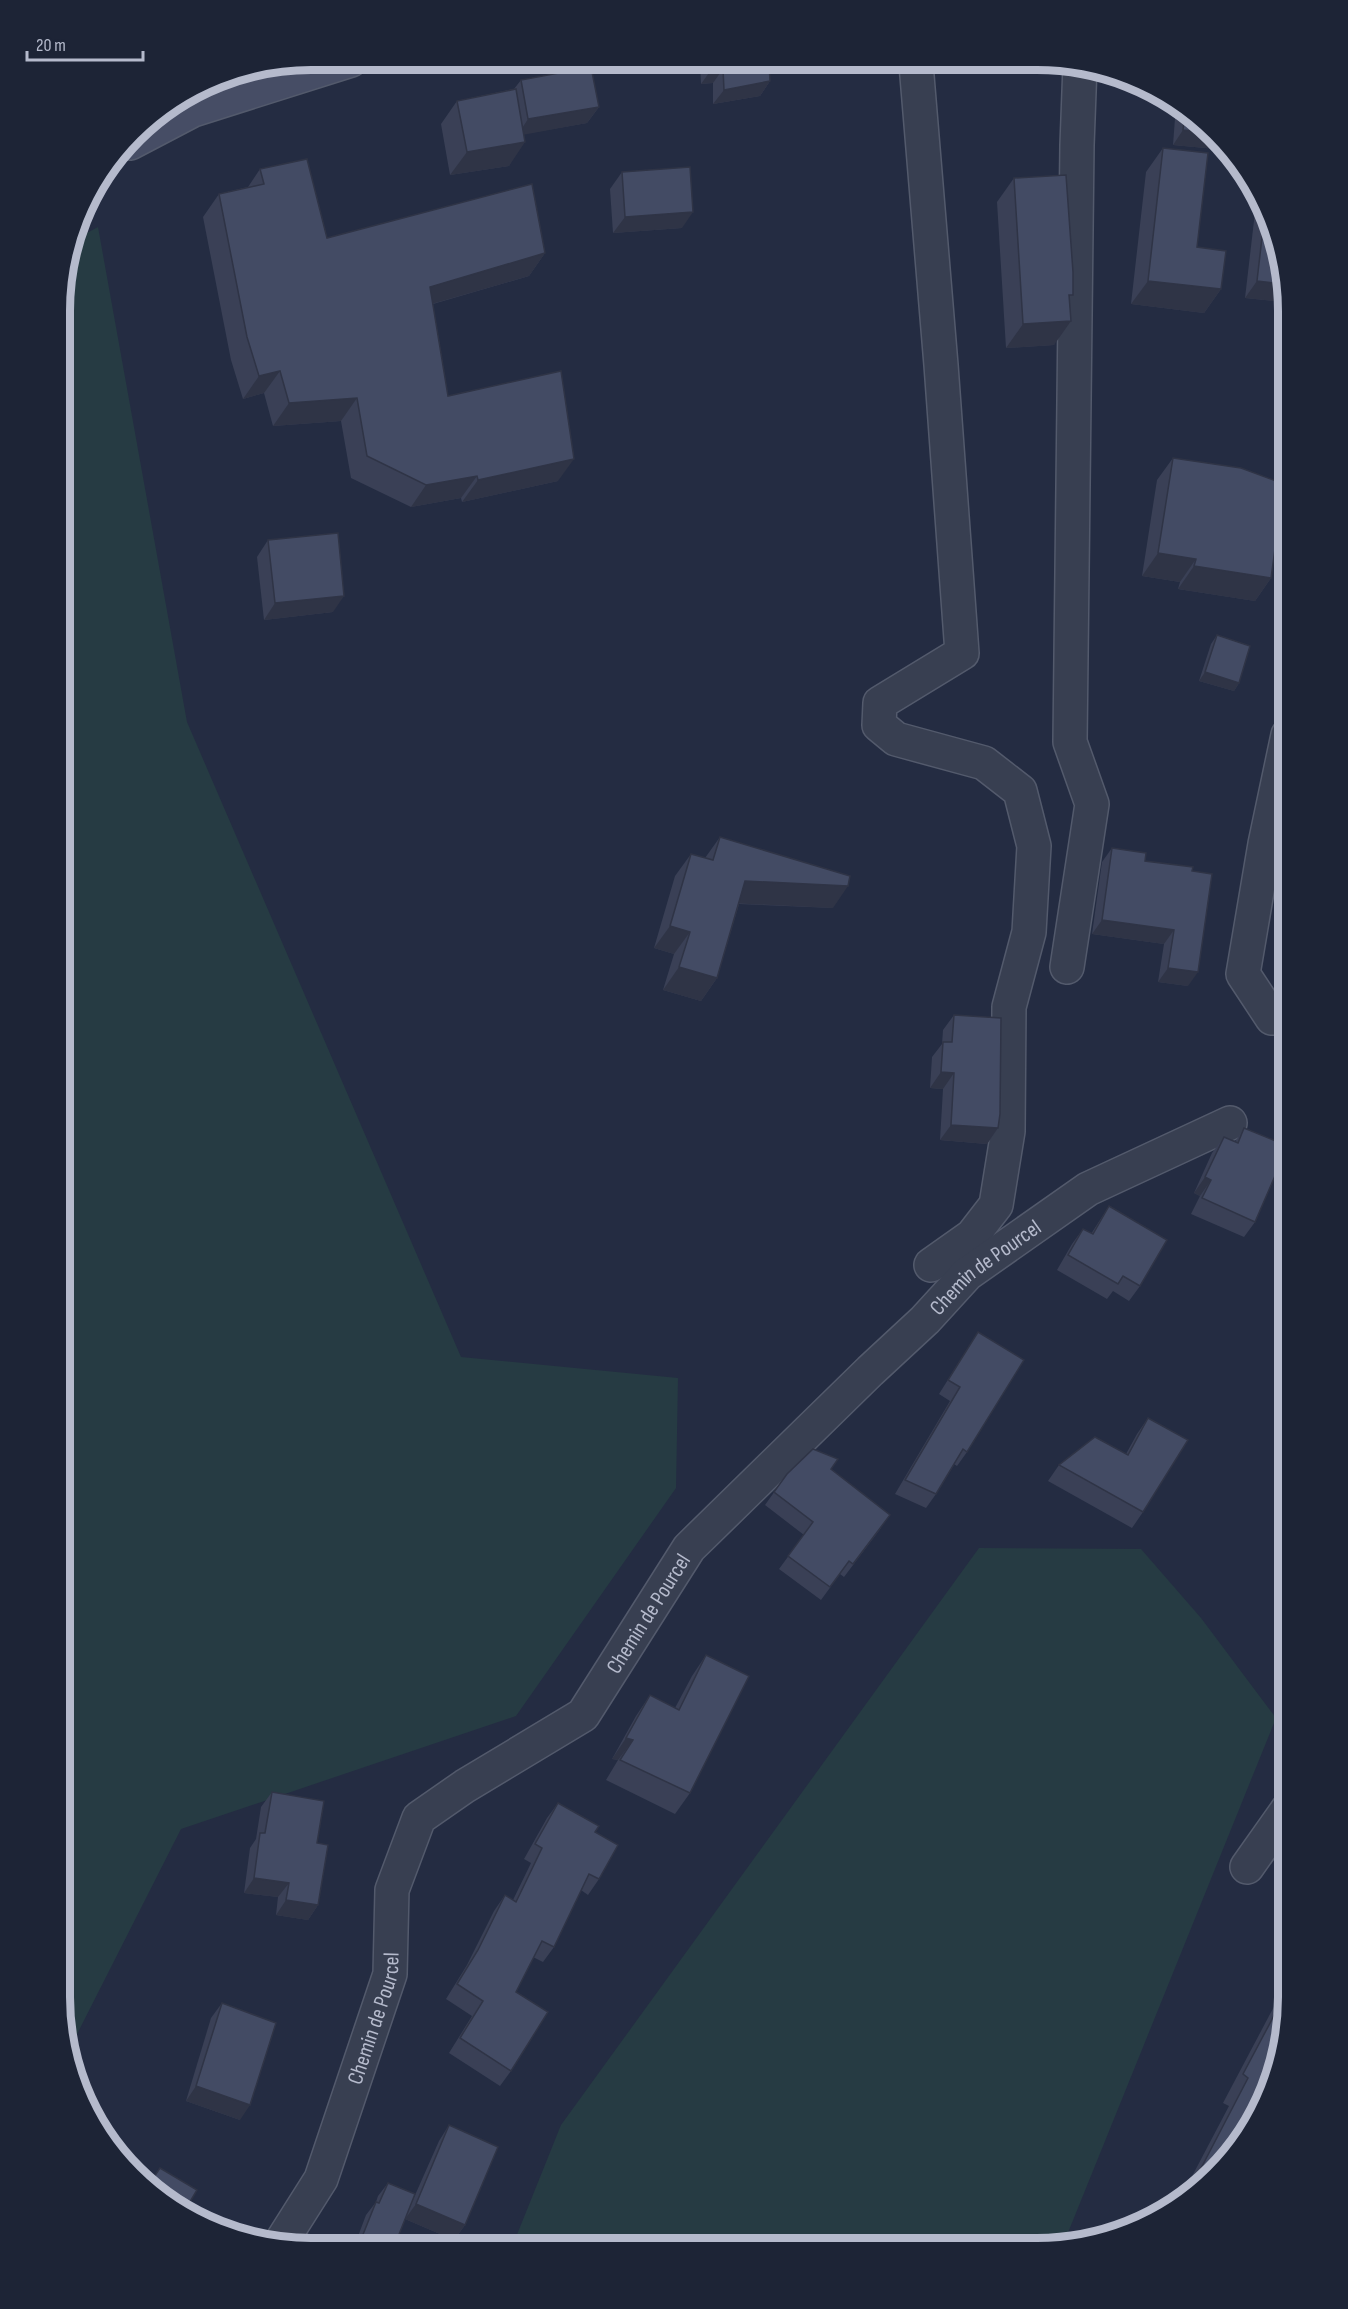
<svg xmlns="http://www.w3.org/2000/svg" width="1348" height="2309" viewBox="0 0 1348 2309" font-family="'Sofia Sans Condensed',sans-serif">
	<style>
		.green { fill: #263b43 }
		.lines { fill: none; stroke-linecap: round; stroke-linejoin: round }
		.minor-casing { stroke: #535a6c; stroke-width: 36 }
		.secondary-casing { stroke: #535a6c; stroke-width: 36 }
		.minor { stroke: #383f51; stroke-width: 33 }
		.secondary { stroke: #464d65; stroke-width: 33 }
		.wall { fill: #3a4056 }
		.shaded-wall { fill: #2f3446 }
		.building { fill: #434b64; stroke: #2f3446; stroke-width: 1.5 }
		.labels { text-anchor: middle; stroke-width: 4.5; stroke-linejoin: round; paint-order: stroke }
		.street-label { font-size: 22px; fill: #b5bacc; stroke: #1d2436 }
		.rim { fill: none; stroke: #b5bacc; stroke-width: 8 }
	</style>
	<rect width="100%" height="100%" fill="#242c42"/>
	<!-- green -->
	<g class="green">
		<path d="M98 227 187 722 461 1357 678 1378 676 1488 516 1716 181 1829 69 2050 60 1997 62 279 74 240Z"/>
		<path d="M979 1548 1141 1549 1201 1618 1276 1718 1063 2245 1036 2249 512 2247 561 2125Z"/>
	</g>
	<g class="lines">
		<!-- minor casing -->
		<g class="minor-casing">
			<g id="minor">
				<path d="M916 64 941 365 962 653 880 703 879 725 896 739 984 763 1020 791 1034 846 1029 932 1009 1007 1008 1131 996 1205 972 1236 931 1265"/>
				<path d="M1067 967 1092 804 1070 742 1077 145 1080 65"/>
				<path d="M1272 1018 1243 974 1265 844 1288 735"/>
				<path d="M1247 1867 1288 1809"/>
				<path id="s1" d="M278 2247 321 2179 390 1974 392 1890 419 1818 465 1786 583 1715 689 1548 870 1371 925 1320 967 1274 1088 1189 1230 1123"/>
			</g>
		</g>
		<!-- secondary casing -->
		<g class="secondary-casing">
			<path id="secondary" d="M130 143 193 110 351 60"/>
		</g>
		<!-- minor -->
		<use href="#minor" class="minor"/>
		<!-- secondary -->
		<use href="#secondary" class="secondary"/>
	</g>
	<!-- wall -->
	<g class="wall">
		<path d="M700 62 769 63 770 81 760 96 713 104V83L701 84Z"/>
		<path d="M521 80 599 107 587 123 524 134 509 166 450 175 441 124 457 101 514 89Z"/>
		<path d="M1176 105 1202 122 1227 150 1173 145Z"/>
		<path d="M1163 148 1197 247 1221 289 1204 313 1131 304 1146 172Z"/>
		<path d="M260 169 327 238 545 253 529 276 433 304 448 396 558 481 462 502 461 498 411 507 351 478 341 421 273 426 264 393 243 399 231 360 203 217 219 194 248 187Z"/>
		<path d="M622 172 682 228 613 233 610 189Z"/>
		<path d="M1014 178 1070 299 1054 345 1006 348 997 202Z"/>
		<path d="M1257 195 1275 231 1286 302 1245 298Z"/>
		<path d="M1173 458 1271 578 1255 601 1178 589 1180 582 1142 576 1157 480Z"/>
		<path d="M268 540 333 612 264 620 257 557Z"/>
		<path d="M1217 635 1239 683 1234 691 1199 681 1211 644Z"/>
		<path d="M720 837 833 908 739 904 717 978 701 1001 663 990 674 954 654 948 675 876 691 854 705 858Z"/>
		<path d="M1112 848 1145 861 1192 871 1188 986 1158 982 1164 944 1092 934 1102 862Z"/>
		<path d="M954 1015 998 1128 987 1144 940 1140 943 1089 930 1088 932 1057 942 1044 943 1030Z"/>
		<path d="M1244 1128 1255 1222 1244 1237 1191 1214 1200 1196 1194 1193 1212 1153 1224 1137 1235 1142Z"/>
		<path d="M1109 1206 1140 1286 1129 1301 1113 1291 1107 1299 1057 1270 1072 1244 1083 1229 1091 1234Z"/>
		<path d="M978 1332 967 1452 957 1466 954 1464 936 1494 926 1508 895 1494 950 1401 939 1394Z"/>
		<path d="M1148 1418 1143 1512 1132 1528 1048 1481 1059 1465 1126 1454 1137 1434Z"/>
		<path d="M831 1469 881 1528 844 1577 840 1574 821 1600 779 1569 804 1535 765 1505 787 1474Z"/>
		<path d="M706 1655 690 1793 675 1814 606 1780 618 1760 612 1759 636 1716 650 1695 675 1708 692 1676Z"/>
		<path d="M272 1792 317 1843 318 1905 308 1920 276 1915 278 1897 244 1893 250 1848 256 1839 261 1807Z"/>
		<path d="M558 1803 595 1832 599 1879 588 1895 581 1890 554 1947 543 1962 533 1957 516 1992 511 2071 500 2086 449 2053 472 2016 446 1999 467 1965 494 1911 505 1895 513 1900 531 1863 524 1859 547 1818Z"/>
		<path d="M1287 1982V2014L1189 2197 1178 2203 1229 2106 1223 2103Z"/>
		<path d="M222 2003 240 2120 186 2101 211 2018Z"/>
		<path d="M449 2125 465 2225 454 2240 405 2219 394 2247H354L366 2215 376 2202 378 2196 388 2183 408 2211 439 2141Z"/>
	</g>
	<!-- shaded-wall -->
	<g class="shaded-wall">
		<path d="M723 69 713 83 701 84 711 70Z"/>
		<path d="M770 81 760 96 713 104 724 90Z"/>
		<path d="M599 107 587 123 517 136 528 119Z"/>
		<path d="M1183 130 1211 133 1227 150 1173 145Z"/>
		<path d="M525 142 509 166 450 175 467 152Z"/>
		<path d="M693 212 682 228 613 233 625 217Z"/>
		<path d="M545 253 529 276 414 309 430 287Z"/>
		<path d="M1148 281 1221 289 1204 313 1131 304Z"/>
		<path d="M1257 281 1283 284 1286 302 1245 298Z"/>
		<path d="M1071 321 1054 345 1006 348 1023 324Z"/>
		<path d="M280 371 264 393 243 399 259 376Z"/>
		<path d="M357 398 341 421 273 426 289 403Z"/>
		<path d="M574 459 558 481 462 502 478 480Z"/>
		<path d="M477 476 461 498 411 507 426 485Z"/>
		<path d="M1158 553 1196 559 1180 582 1142 576Z"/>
		<path d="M1194 566 1271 578 1255 601 1178 589Z"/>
		<path d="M344 596 333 612 264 620 275 603Z"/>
		<path d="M1205 672 1239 683 1234 691 1199 681Z"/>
		<path d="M745 881 848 886 833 908 730 903Z"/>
		<path d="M1102 920 1174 930 1164 944 1092 934Z"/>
		<path d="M670 926 690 932 674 954 654 948Z"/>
		<path d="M679 967 717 978 701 1001 663 990Z"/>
		<path d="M1168 968 1198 972 1188 986 1158 982Z"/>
		<path d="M941 1072 954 1073 943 1089 930 1088Z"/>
		<path d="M951 1125 998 1128 987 1144 940 1140Z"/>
		<path d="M1205 1177 1211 1180 1200 1196 1194 1193Z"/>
		<path d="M626 1738 633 1740 618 1760 612 1759Z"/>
		<path d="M254 1878 289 1883 278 1897 244 1893Z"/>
		<path d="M286 1900 318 1905 308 1920 276 1915Z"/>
		<path d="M196 2086 250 2105 240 2120 186 2101Z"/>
		<path d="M416 2204 465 2225 454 2240 405 2219Z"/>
	</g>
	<!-- building -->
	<g class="building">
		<path d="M711 62 769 63 770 81 724 90 723 69 711 70Z"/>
		<path d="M591 67 599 107 528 119 521 80Z"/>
		<path d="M516 89 525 142 467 152 457 101Z"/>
		<path d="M1185 111 1202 122 1211 133 1183 130Z"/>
		<path d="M1163 148 1208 153 1197 247 1226 251 1221 289 1148 281Z"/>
		<path d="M307 159 327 238 532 184 545 253 430 287 448 396 561 371 574 459 478 480 477 476 426 485 367 456 357 398 289 403 280 371 259 376 247 337 219 194 264 184 260 169Z"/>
		<path d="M690 167 693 212 625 217 622 172Z"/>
		<path d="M1066 175 1073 272V295H1069L1071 321 1023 324 1014 178Z"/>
		<path d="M1265 211 1275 231 1283 284 1257 281Z"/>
		<path d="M1173 458 1241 468 1284 484 1271 578 1194 566 1196 559 1158 553Z"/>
		<path d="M338 533 344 596 275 603 268 540Z"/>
		<path d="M1217 635 1250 646 1239 683 1205 672Z"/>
		<path d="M720 837 850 876 848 886 745 881 717 978 679 967 690 932 670 926 691 854 713 860Z"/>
		<path d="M1112 848 1146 853 1145 861 1193 867 1192 871 1212 874 1198 972 1168 968 1174 930 1102 920Z"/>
		<path d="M954 1015 1001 1018 1000 1114 998 1128 951 1125 954 1073 941 1072 943 1042H952Z"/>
		<path d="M1244 1128 1288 1146 1255 1222 1202 1198 1211 1180 1205 1177 1224 1137 1238 1143Z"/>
		<path d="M1109 1206 1167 1240 1140 1286 1123 1276 1118 1284 1068 1255 1083 1229 1093 1234Z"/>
		<path d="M978 1332 1024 1360 967 1452 963 1449 936 1494 905 1480 960 1387 948 1380Z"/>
		<path d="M1148 1418 1188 1440 1143 1512 1059 1465 1095 1437 1128 1455Z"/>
		<path d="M813 1449 838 1459 831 1469 890 1515 853 1564 849 1561 830 1587 788 1556 813 1522 774 1492 787 1474Z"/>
		<path d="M706 1655 749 1676 690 1793 620 1760 633 1740 626 1738 650 1695 679 1710Z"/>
		<path d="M272 1792 324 1801 317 1843 328 1845 318 1905 286 1900 289 1883 254 1878 260 1833H265Z"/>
		<path d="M558 1803 599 1826 595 1832 618 1845 599 1879 589 1874 554 1947 542 1941 516 1992 548 2012 511 2071 460 2038 483 2001 457 1984 478 1950 505 1895 516 1902 542 1848 535 1844Z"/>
		<path d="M1287 1991V2014L1269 2093 1236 2150 1189 2197 1185 2199 1248 2078 1243 2074Z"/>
		<path d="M222 2003 276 2023 250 2105 196 2086Z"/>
		<path d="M449 2125 498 2147 465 2225 416 2204Z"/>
		<path d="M160 2168 197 2190 184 2212 158 2197 148 2186Z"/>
		<path d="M388 2183 415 2194 394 2247H358L376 2202 379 2203Z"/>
	</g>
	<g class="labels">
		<!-- street labels -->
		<g class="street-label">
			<text dy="8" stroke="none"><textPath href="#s1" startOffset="1258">Chemin de Pourcel</textPath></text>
			<text dy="8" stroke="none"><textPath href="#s1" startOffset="772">Chemin de Pourcel</textPath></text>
			<text dy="8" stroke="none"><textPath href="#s1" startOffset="250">Chemin de Pourcel</textPath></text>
		</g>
	</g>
	<!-- crop -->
	<path d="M0 0H1348V2309H0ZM311 70H1037A241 241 0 0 1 1278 311V1997A241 241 0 0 1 1037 2238H311A241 241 0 0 1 70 1997V311A241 241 0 0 1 311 70Z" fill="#1d2436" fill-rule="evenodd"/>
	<path class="rim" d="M311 70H1037A241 241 0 0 1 1278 311V1997A241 241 0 0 1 1037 2238H311A241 241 0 0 1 70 1997V311A241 241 0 0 1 311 70Z"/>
	<!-- scale -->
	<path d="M27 51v9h116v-9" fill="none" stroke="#b5bacc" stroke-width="3"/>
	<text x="36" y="51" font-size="18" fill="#b5bacc" stroke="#1d2436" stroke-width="4.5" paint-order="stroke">20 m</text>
</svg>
